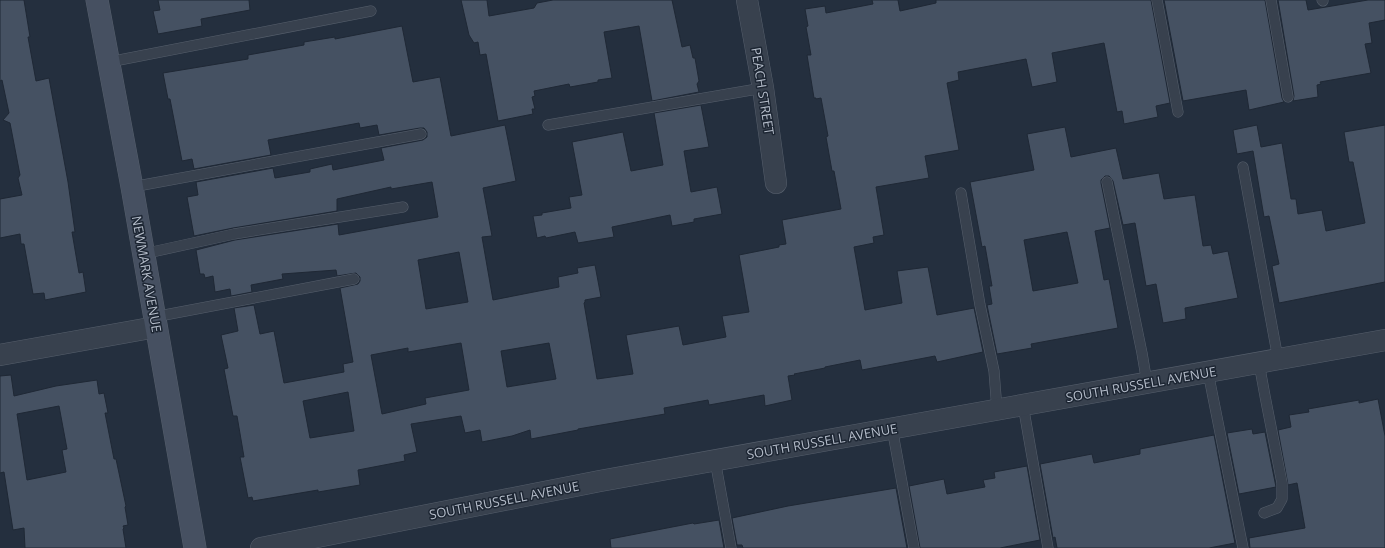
<svg xmlns="http://www.w3.org/2000/svg" width="1385" height="548" viewBox="0 0 1385 548" font-family="'Open Sans',sans-serif">
	<style>
		.building { fill: #455162; stroke: #1f2835; fill-rule: evenodd }
		.lines { fill: none; stroke-linecap: round; stroke-linejoin: round }
		.lane-casing { stroke: #565f6c; stroke-width: 11 }
		.street-casing { stroke: #565f6c; stroke-width: 22 }
		.secondary-casing { stroke: #565f6c; stroke-width: 23 }
		.lane { stroke: #38414e; stroke-width: 10 }
		.street { stroke: #38414e; stroke-width: 21 }
		.secondary { stroke: #465061; stroke-width: 22 }
		.labels { text-anchor: middle; stroke-width: 3; stroke-linejoin: round; paint-order: stroke }
		.street-label { font-size: 13px; fill: #b4bcc9; stroke: #1d2633 }
	</style>
	<rect width="100%" height="100%" fill="#242f3e"/>
	<!-- building -->
	<g class="building">
		<path d="M0 0H24L30 37H28L36 81 49 78 68 182 75 232H72L79 273 83 272 86 292 45 300 44 293 33 294 24 244H21L20 234 0 238V199L22 195 18 178 20 175 10 123 3 120 9 113 2 80 0 81Z"/>
		<path d="M158 0H249L250 10 201 19 202 26 158 34 153 11 160 10Z"/>
		<path d="M461 0H487L489 16 534 8 537 3 553 0H672L682 47 690 45 693 58H695L699 81 697 84 699 92 652 101 639 26 604 32 612 78 598 80V82L570 87 569 84 534 91 535 96 532 97 535 109H532L533 114 498 121 486 54 480 55 478 42 474 43 469 35Z"/>
		<path d="M872 0H898L900 11 936 3V0H1151L1170 103 1156 106 1158 117 1124 124 1122 111 1117 112 1104 43 1052 53 1057 82 1032 87 1026 59 958 72 959 80 947 83 959 150 925 156 929 178 876 187 884 235 873 237 874 243 854 247 865 310 902 303 897 271 928 267 937 315 974 308 983 352 937 362 935 356 862 370 860 360 825 367V368L794 374 795 375 788 376 792 400 765 406 764 395 709 405 708 400 664 408 665 414 578 429V430L531 439 530 430 512 436 482 442 480 430 465 433 461 416 411 424 417 452 404 455 405 461 358 470 360 485 318 492V490L253 501 252 497 248 498 240 457H244L237 416H233L224 369 228 368 221 335 238 331 234 308 254 305 260 334 274 331 284 383 344 372 343 364 353 362 340 288 358 284 360 281V277L356 273 337 276 336 270 282 274 283 279 251 285 252 292 231 296 230 289 215 292 213 276 205 278 204 274H200L196 250 235 240 338 224 339 235 438 217 432 182 391 189V187L337 199V211L233 228 194 236 187 197 198 195 196 182 273 168 275 178 310 172V169L332 164 333 170 384 160 381 148 423 140 427 137V132L424 128H420L379 135 377 125 360 128 359 123 268 140 271 155 194 169 192 159 182 161 170 99H168L163 73 248 59V55L304 45V42L335 37V39L402 26 413 82 440 77 451 136 505 125 516 181 483 188 492 236 482 237 493 300 559 287 558 277 578 273 577 268 595 265 601 297 585 300V302L584 303 597 379 633 374 626 335 679 326 683 345 726 337 722 316 749 312 739 255 779 247V245L786 244 782 220 841 209 834 171H832L826 137 828 136 821 98 816 99V98H814L807 55H811L806 27 808 26 805 9 825 6 826 13 873 4ZM459 252 468 302 426 309 418 260ZM461 343 469 390 425 398 426 404 382 414 371 355 408 348V352ZM549 343 556 379 507 387 501 351ZM348 392 354 431 310 438 303 401Z"/>
		<path d="M1164 0H1265L1282 98 1284 102 1249 110 1246 90 1183 101Z"/>
		<path d="M1278 0H1306L1308 10 1368 0H1385V20L1369 23 1372 43 1365 44 1371 73 1320 82 1321 84 1317 85 1318 97 1293 101 1294 96Z"/>
		<path d="M701 105 709 147 684 151 691 192 717 187 722 214 694 219V222L672 226 670 215 612 227 614 237 578 243 575 232 546 238 545 236 537 238 533 216 542 215V213L571 208 569 197 582 195 572 142 623 132 631 171 663 165 654 113Z"/>
		<path d="M1257 125 1261 147 1282 143 1291 199H1296L1298 214 1322 210 1326 231 1365 223 1353 162H1349L1344 132 1385 125V282L1279 303 1272 266 1279 264 1269 216 1264 217 1253 151 1237 154 1233 130Z"/>
		<path d="M1065 127 1071 157 1116 148 1123 179 1159 173 1164 199 1195 195 1203 246 1211 245 1213 254 1228 251 1238 298 1185 308 1186 319 1163 323 1156 284 1146 286 1135 223 1123 225 1113 181 1109 176H1105L1101 180V183L1110 228 1095 231 1104 280 1109 279 1118 328 1031 344 1032 348 997 354 987 305 992 304 989 286H992L985 246 982 247 970 182 1034 170 1027 134ZM1067 232 1078 283 1033 291 1024 240Z"/>
		<path d="M11 375 14 396 56 386 97 380 99 394 104 393 108 413H105L114 459H116L126 506 125 507 128 525 123 526 124 528 123 529 126 548H25L24 528 13 530 4 472 0 473V376ZM59 406 67 449 62 450 66 472 27 480 17 414Z"/>
		<path d="M1378 399 1385 436V548H1250L1249 538 1305 528 1297 483 1288 485 1278 430 1291 427 1289 415 1309 412 1308 409 1359 400V403Z"/>
		<path d="M1252 429 1253 434 1265 432 1276 487 1239 494 1227 433Z"/>
		<path d="M1214 435 1235 543 1209 548H1057L1055 537 1053 538 1040 464 1092 454 1094 463 1140 454V449Z"/>
		<path d="M1027 466 1040 540 1000 548H920L909 486 944 479 947 494 985 487 983 480 995 478 994 472Z"/>
		<path d="M896 488 907 548H743L742 545H737L732 518 788 506Z"/>
		<path d="M719 520 724 548H611L610 539 693 523 694 524Z"/>
	</g>
	<g class="lines">
		<!-- lane casing -->
		<g class="lane-casing">
			<g id="lane">
				<path d="M1157 0 1178 112"/>
				<path d="M1271 0 1288 97"/>
				<path d="M1322 0 1323 1"/>
				<path d="M109 62 371 11"/>
				<path d="M548 125 763 88"/>
				<path d="M1243 167 1278 359"/>
				<path d="M1107 182 1142 353 1147 383"/>
				<path d="M132 187 421 134"/>
				<path d="M961 193 980 305 994 371 997 410"/>
				<path d="M143 254 234 234 403 207"/>
				<path d="M154 317 354 279"/>
				<path d="M1259 363 1265 396 1282 483V499L1277 508 1264 513"/>
				<path d="M1208 372 1243 548"/>
				<path d="M1023 405 1048 548"/>
				<path d="M892 428 914 548"/>
				<path d="M715 460 731 548"/>
			</g>
		</g>
		<!-- street casing -->
		<g class="street-casing">
			<g id="street">
				<path d="M747 0 763 88 776 183"/>
				<path d="M0 355 156 327"/>
				<path d="M261 548 600 481 1385 340"/>
			</g>
		</g>
		<!-- secondary casing -->
		<g class="secondary-casing">
			<path id="secondary" d="M97 0 132 187 195 548"/>
		</g>
		<!-- lane -->
		<use href="#lane" class="lane"/>
		<!-- street -->
		<use href="#street" class="street"/>
		<!-- secondary -->
		<use href="#secondary" class="secondary"/>
	</g>
	<g class="labels">
		<!-- street labels -->
		<g class="street-label">
			<text transform="translate(763 91) rotate(81)" y="5">PEACH STREET</text>
			<text transform="translate(147 274) rotate(80)" y="5">NEWMARK AVENUE</text>
			<text transform="translate(1141 384) rotate(-10)" y="5">SOUTH RUSSELL AVENUE</text>
			<text transform="translate(822 441) rotate(-10)" y="5">SOUTH RUSSELL AVENUE</text>
			<text transform="translate(504 500) rotate(-11)" y="5">SOUTH RUSSELL AVENUE</text>
		</g>
	</g>
</svg>
